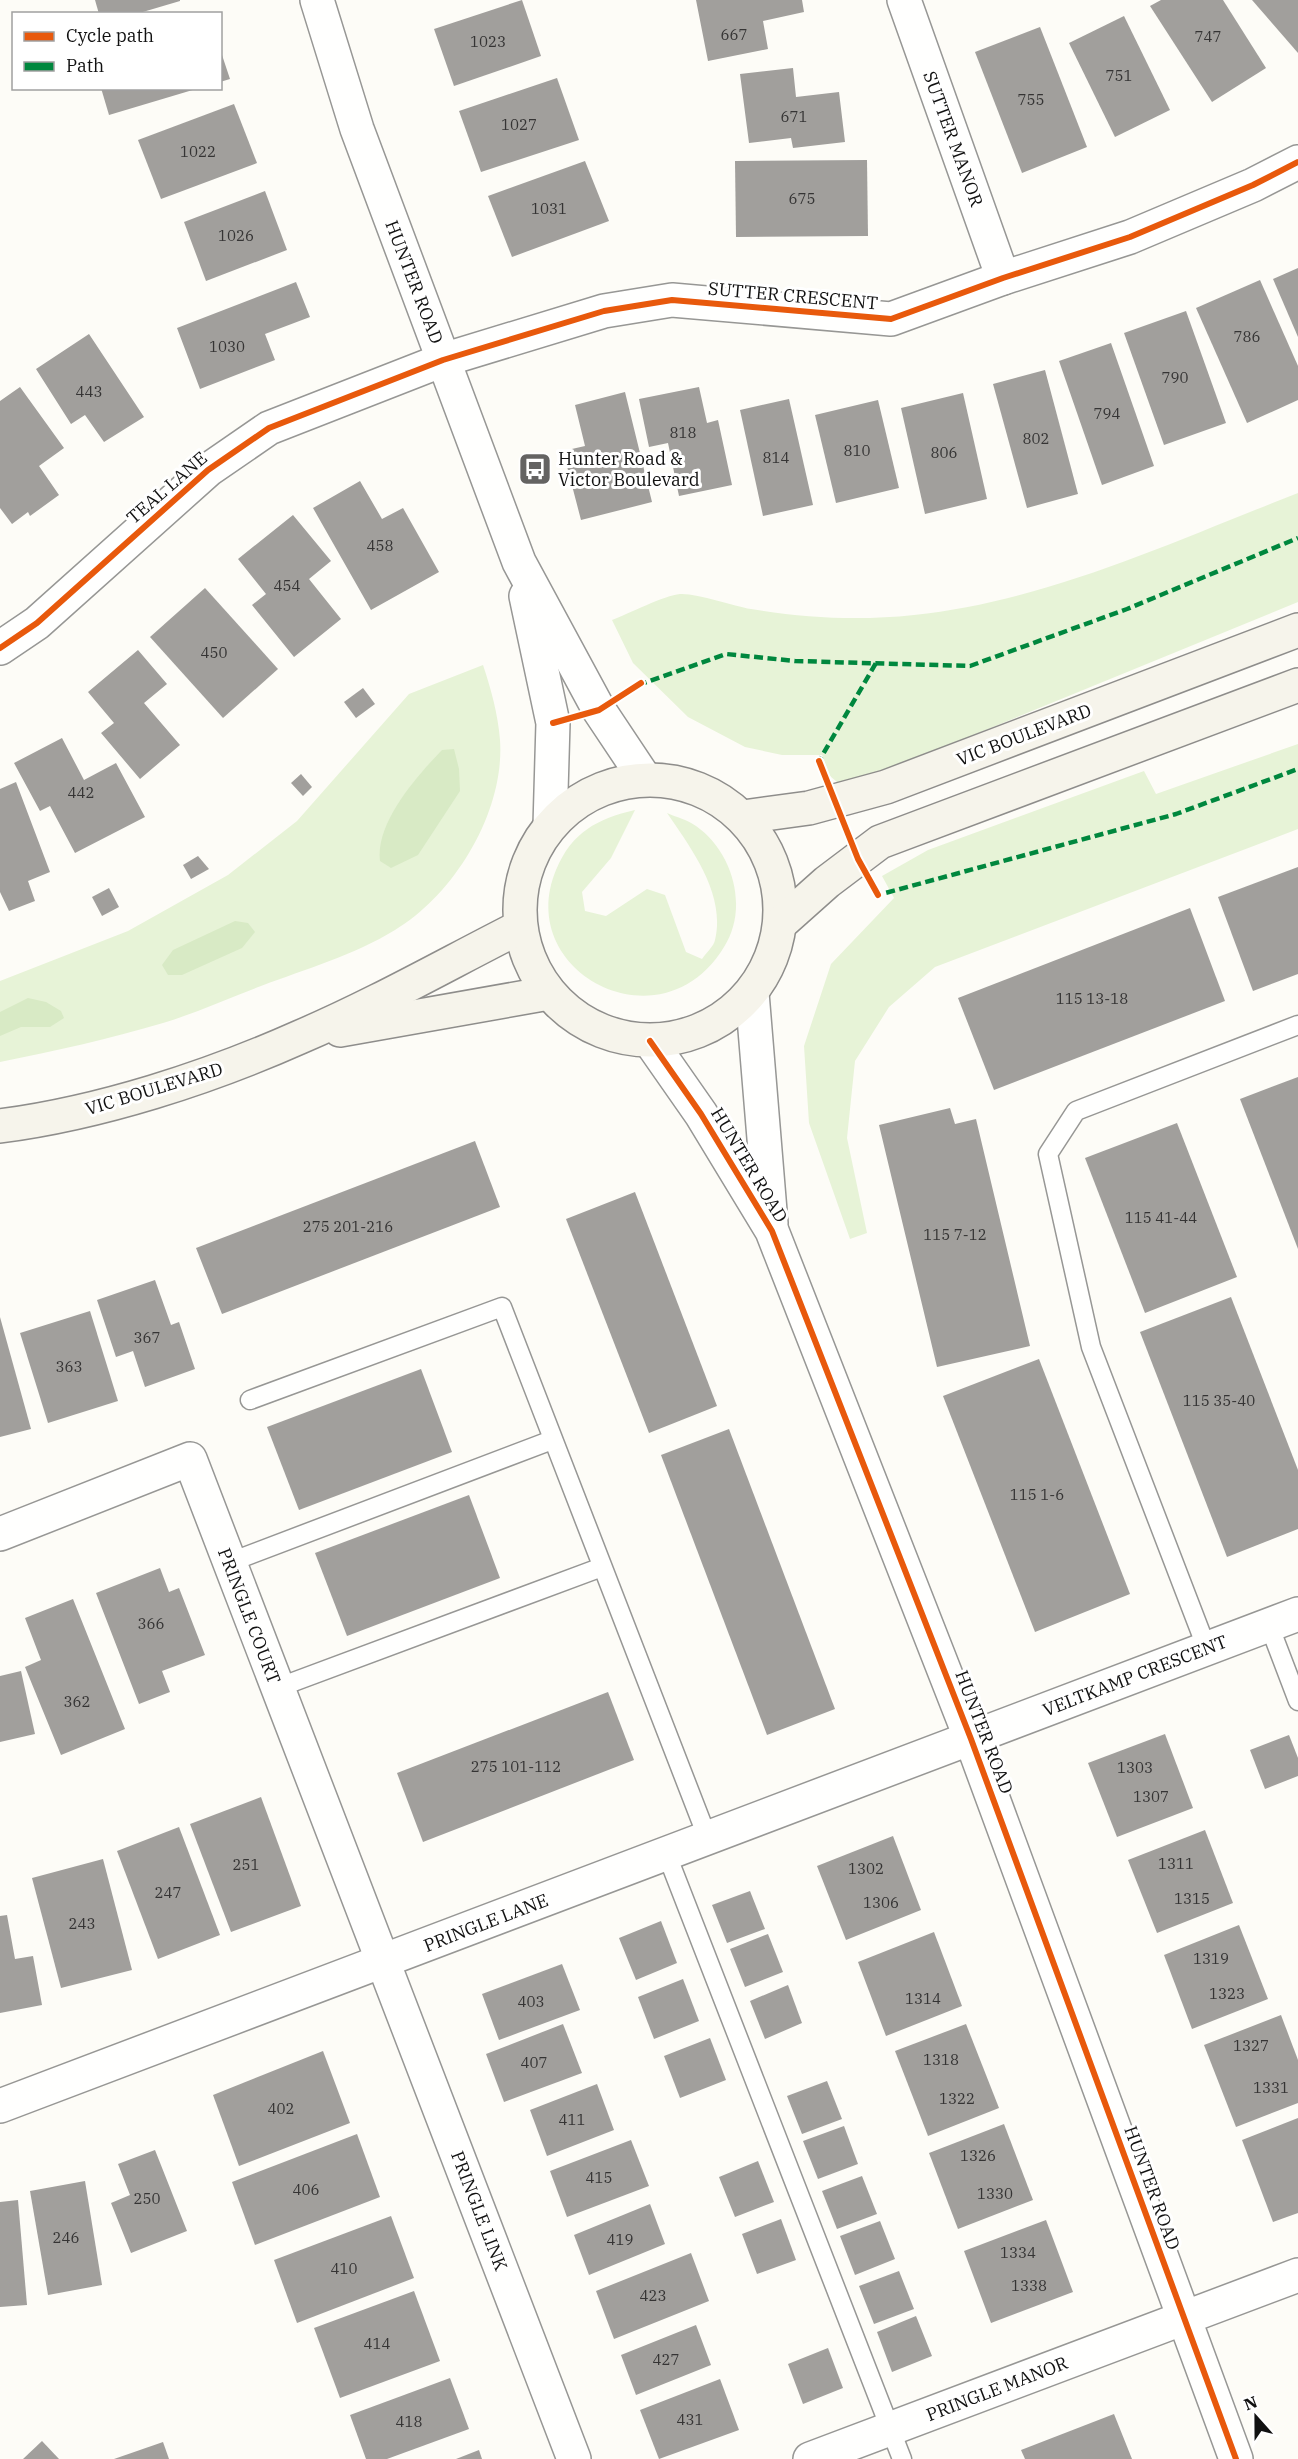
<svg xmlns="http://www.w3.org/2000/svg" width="1298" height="2459" viewBox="0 0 1298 2459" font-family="'IBM Plex Serif',serif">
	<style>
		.green { fill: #e7f3d7 }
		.forest { fill: #d8eac5 }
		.building { fill: #a19f9c }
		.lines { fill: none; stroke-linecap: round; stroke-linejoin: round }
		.lane-casing { stroke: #979795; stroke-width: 21 }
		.street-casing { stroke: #979795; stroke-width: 36 }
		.secondary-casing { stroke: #8e8d8b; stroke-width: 36 }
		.lane { stroke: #fffffe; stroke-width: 18 }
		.street { stroke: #fffffe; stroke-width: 33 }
		.secondary { stroke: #f6f4eb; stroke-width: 33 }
		.quiet { stroke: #00873e; stroke-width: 4.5; stroke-dasharray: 9 4.5; stroke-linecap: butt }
		.cycleway-casing { stroke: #fff; stroke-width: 10 }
		.cycleway { stroke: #e8590c; stroke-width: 6 }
		.labels { text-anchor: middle; stroke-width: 6; stroke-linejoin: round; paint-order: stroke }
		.number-label { font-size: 15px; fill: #353434 }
		.street-label { font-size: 18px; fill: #111; stroke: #fff }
		.poi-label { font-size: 18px; fill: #111; stroke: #fff; text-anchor: start }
	</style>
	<rect width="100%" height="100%" fill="#fdfcf7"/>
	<!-- green -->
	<g class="green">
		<path d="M1298 493V602L844 788 830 776 822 755H782L745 747 688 717 633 663 612 620C628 614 665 595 680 594 697 593 733 606 751 609 806 618 858 621 914 615 1048 601 1174 541 1298 493Z"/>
		<path d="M483 665C491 689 498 714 500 740 505 811 455 894 395 930 354 955 306 969 261 986 229 998 196 1013 163 1023 109 1039 55 1051 0 1062V981L128 931 228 875 297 821 409 694Z"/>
		<path d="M1298 744V829L935 967 889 1007 855 1061 847 1138 867 1233 850 1239 809 1123 804 1046 831 964 894 898 882 876 928 850 1144 771 1156 794Z"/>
		<path d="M635 810 611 858 582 892 585 911 606 916 647 889 665 895 686 952 702 959C706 953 714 946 715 940 726 894 691 848 667 813 676 817 688 820 696 826 733 852 749 908 724 947 662 1050 513 973 556 870 572 832 597 819 635 810Z"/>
	</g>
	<!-- forest -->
	<g class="forest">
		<path d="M454 749 459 769 460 791 418 855 391 868 380 861C375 823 417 776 442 750Z"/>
		<path d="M235 921 248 923 255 932 242 948 182 975H168L162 965 173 950Z"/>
		<path d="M28 998 46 1002 61 1011 64 1018 50 1027H21L0 1036V1012Z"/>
	</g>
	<!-- building -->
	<g class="building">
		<path d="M95 0H180V1L136 14H99Z"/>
		<path d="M522 0 541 56 454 86 434 29Z"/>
		<path d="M696 0H802L804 12 763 21 768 49 708 61Z"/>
		<path d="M1161 0H1223L1266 68 1212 102 1150 6Z"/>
		<path d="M1252 0H1298V53Z"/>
		<path d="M1124 16 1170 110 1115 137 1069 43Z"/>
		<path d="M1040 27 1087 147 1022 173 975 52Z"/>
		<path d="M220 49 230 79 220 82Z"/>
		<path d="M793 68 796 97 839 92 845 142 793 148 791 138 749 143 740 74Z"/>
		<path d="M557 78 579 140 481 172 459 111Z"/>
		<path d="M101 88H196V89L109 115Z"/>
		<path d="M234 104 257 163 161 199 138 140Z"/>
		<path d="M867 160 868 236 736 237 735 161Z"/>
		<path d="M585 161 609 221 512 257 488 196Z"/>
		<path d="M265 191 287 250 206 281 184 222Z"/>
		<path d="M1298 268V337L1273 279Z"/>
		<path d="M1260 280 1298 366V400L1247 423 1196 308Z"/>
		<path d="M296 282 310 317 265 334 275 360 200 389 177 328Z"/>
		<path d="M1186 311 1226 423 1164 445 1124 333Z"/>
		<path d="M89 334 144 417 104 442 85 415 71 424 36 369Z"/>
		<path d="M1111 343 1154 466 1102 485 1059 361Z"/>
		<path d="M1045 370 1078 494 1027 508 993 384Z"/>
		<path d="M20 387 64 448 39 466 59 495 30 516 28 512 12 524 0 508V401Z"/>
		<path d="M699 387 707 423 718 420 732 485 679 496 668 443 649 447 639 399Z"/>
		<path d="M625 392 652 502 581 520 563 451 585 446 575 405Z"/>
		<path d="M963 393 987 499 925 514 901 408Z"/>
		<path d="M789 399 813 505 763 516 740 410Z"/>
		<path d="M878 400 899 488 836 503 815 415Z"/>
		<path d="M360 481 382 519 403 508 439 572 371 610 313 508Z"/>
		<path d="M293 515 331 561 309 579 341 619 294 657 252 605 266 594 238 559Z"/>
		<path d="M205 588 278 669 223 718 150 637Z"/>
		<path d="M138 650 167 684 144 703 180 745 140 779 101 733 114 723 88 692Z"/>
		<path d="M363 688 375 704 356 718 344 702Z"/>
		<path d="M62 738 84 780 116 763 145 817 75 853 50 806 40 811 14 763Z"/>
		<path d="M301 774 312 787 303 796 291 783Z"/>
		<path d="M16 782 50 872 28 881 35 901 9 911 0 892V789Z"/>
		<path d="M198 856 209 869 191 879 183 865Z"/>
		<path d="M1298 867V974L1253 991 1218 897Z"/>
		<path d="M109 888 119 907 102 916 92 897Z"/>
		<path d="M1190 908 1225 1001 994 1090 958 998Z"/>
		<path d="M1298 1077V1249L1240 1099Z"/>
		<path d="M950 1108 955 1124 976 1119 1030 1346 937 1367 879 1125Z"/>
		<path d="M1177 1123 1237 1277 1145 1313 1085 1158Z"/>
		<path d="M475 1141 500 1207 222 1314 196 1248Z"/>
		<path d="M635 1192 717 1406 649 1433 566 1219Z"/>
		<path d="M155 1280 171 1325 179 1322 195 1369 145 1387 133 1351 116 1357 97 1300Z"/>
		<path d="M1231 1297 1298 1470V1529L1227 1557 1140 1332Z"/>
		<path d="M90 1311 118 1401 48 1423 20 1333Z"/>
		<path d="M0 1317 31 1429 0 1437Z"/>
		<path d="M1039 1359 1130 1594 1035 1632 943 1396Z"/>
		<path d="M421 1369 452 1452 299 1510 267 1427Z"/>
		<path d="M729 1429 835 1709 767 1735 661 1455Z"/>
		<path d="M469 1495 500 1578 347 1636 315 1553Z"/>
		<path d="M160 1568 169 1592 179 1588 205 1655 162 1671 170 1692 139 1704 96 1593Z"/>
		<path d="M73 1599 125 1729 61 1755 25 1667 41 1660 25 1618Z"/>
		<path d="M21 1671 35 1734 0 1742V1676Z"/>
		<path d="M608 1692 634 1760 423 1842 397 1773Z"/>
		<path d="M1165 1734 1193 1808 1117 1837 1088 1763Z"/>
		<path d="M1289 1735 1298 1758V1776L1265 1789 1250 1750Z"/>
		<path d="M261 1797 301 1906 231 1932 190 1824Z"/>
		<path d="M179 1827 220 1935 158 1959 117 1851Z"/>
		<path d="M1205 1830 1233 1903 1157 1933 1128 1860Z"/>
		<path d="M893 1836 921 1910 846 1940 817 1866Z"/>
		<path d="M103 1859 132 1970 61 1988 32 1878Z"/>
		<path d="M750 1891 765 1929 727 1943 712 1905Z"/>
		<path d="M7 1915 15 1959 33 1956 42 2005 0 2013V1916Z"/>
		<path d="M661 1921 677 1963 636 1980 619 1938Z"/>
		<path d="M1239 1925 1268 1999 1192 2029 1164 1955Z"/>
		<path d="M934 1932 962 2006 886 2036 858 1962Z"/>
		<path d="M768 1934 783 1972 745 1987 730 1949Z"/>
		<path d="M562 1964 580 2010 499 2040 482 1994Z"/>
		<path d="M683 1979 699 2021 654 2039 638 1997Z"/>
		<path d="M788 1985 802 2023 765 2039 750 2001Z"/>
		<path d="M1281 2015 1298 2060V2103L1236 2127 1204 2045Z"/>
		<path d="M563 2024 582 2073 504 2102 486 2054Z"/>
		<path d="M966 2024 999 2108 928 2136 895 2051Z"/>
		<path d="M710 2038 726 2080 680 2098 664 2056Z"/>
		<path d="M323 2051 350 2123 239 2166 213 2095Z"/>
		<path d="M827 2081 842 2119 802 2134 787 2096Z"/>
		<path d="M597 2084 614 2130 547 2156 530 2110Z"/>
		<path d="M1298 2118V2213L1273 2222 1242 2140Z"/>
		<path d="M1004 2124 1033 2200 958 2229 929 2153Z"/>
		<path d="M844 2126 858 2164 818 2179 803 2141Z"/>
		<path d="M357 2134 380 2197 255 2245 232 2182Z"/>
		<path d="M631 2140 649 2186 567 2217 550 2171Z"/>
		<path d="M155 2150 187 2231 131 2253 111 2203 130 2195 118 2164Z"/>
		<path d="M758 2161 774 2202 735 2217 719 2177Z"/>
		<path d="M862 2176 877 2214 837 2229 822 2191Z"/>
		<path d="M85 2181 102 2285 48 2295 30 2191Z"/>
		<path d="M18 2200 27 2305 0 2307V2202Z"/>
		<path d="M650 2204 665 2244 589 2275 574 2235Z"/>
		<path d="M391 2216 414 2278 297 2323 274 2260Z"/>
		<path d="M781 2219 796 2260 757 2274 742 2234Z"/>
		<path d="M1046 2220 1073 2292 991 2323 964 2251Z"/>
		<path d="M880 2221 895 2259 855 2275 840 2236Z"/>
		<path d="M691 2253 709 2301 614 2339 596 2291Z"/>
		<path d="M899 2271 914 2309 874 2324 859 2286Z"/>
		<path d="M414 2291 440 2361 340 2398 314 2328Z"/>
		<path d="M916 2316 932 2356 892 2372 877 2332Z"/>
		<path d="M696 2325 711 2365 636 2395 621 2355Z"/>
		<path d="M828 2348 843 2388 803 2404 788 2364Z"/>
		<path d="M450 2378 469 2429 387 2459H366L350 2415Z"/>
		<path d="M720 2379 739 2430 659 2459 640 2410Z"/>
		<path d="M1114 2414 1132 2459H1025L1021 2450Z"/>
		<path d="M42 2441 59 2459H23Z"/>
		<path d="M163 2442 169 2459H114Z"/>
		<path d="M479 2450 482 2459H456Z"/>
	</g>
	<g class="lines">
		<!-- lane casing -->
		<g class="lane-casing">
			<g id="lane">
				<path d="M250 1400 502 1307 708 1839"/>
				<path d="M228 1563 552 1440"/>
				<path d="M1269 1625 1298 1701"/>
				<path d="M1207 1649 1091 1347 1048 1154 1076 1111 1298 1025"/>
				<path d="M277 1688 602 1567"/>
				<path d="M667 1855 902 2459"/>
			</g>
		</g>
		<!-- street casing -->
		<g class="street-casing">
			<g id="street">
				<path d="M317 0 357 129 519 562 599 710 645 779"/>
				<path d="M904 0 1003 278"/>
				<path d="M526 596 553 723 550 826"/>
				<path d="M0 648 37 623 208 470 269 428 443 360 604 311 672 300 891 319 1003 278 1130 237 1253 185 1298 162"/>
				<path d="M752 993 771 1223"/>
				<path d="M650 1041 701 1114 772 1231 971 1739 1236 2459"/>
				<path d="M0 1534 190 1459 574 2459"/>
				<path d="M0 2106 1298 1614"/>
				<path d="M810 2459 1298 2275"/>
			</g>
		</g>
		<!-- secondary casing -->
		<g class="secondary-casing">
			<g id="secondary">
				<circle cx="650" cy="910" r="130"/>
				<path d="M743 817 809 808 886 787 1298 630"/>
				<path d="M781 923 827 882 880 842 1298 685"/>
				<path d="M340 1030 549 993"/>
				<path d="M0 1126C100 1113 208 1078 300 1037 375 1005 447 964 520 927"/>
			</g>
		</g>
		<!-- lane -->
		<use href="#lane" class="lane"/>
		<!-- street -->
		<use href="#street" class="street"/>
		<!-- secondary -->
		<use href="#secondary" class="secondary"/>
		<!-- quiet -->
		<g class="quiet">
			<path d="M638 685 726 654 795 661 970 666 1127 609 1298 538"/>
			<path d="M820 765 819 761 876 663"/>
			<path d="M875 891 878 895 1176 814 1298 769"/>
		</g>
		<!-- cycleway casing -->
		<g class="cycleway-casing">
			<g id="cycleway">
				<path d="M0 648 37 623 208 470 269 428 443 360 604 311 672 300 891 319 1003 278 1130 237 1253 185 1298 162"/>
				<path d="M553 723 599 710 641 683"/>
				<path d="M819 761 858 859 878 895"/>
				<path d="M650 1041 701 1114 772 1231 971 1739 1236 2459"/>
			</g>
		</g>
		<!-- cycleway -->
		<use href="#cycleway" class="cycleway"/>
	</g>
	<!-- icons -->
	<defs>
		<g id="bus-square" transform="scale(1.725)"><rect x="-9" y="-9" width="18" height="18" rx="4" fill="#646362" stroke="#fff"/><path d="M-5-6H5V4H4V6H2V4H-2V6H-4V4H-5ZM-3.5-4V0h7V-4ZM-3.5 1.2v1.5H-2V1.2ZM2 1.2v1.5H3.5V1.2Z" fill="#fff"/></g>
	</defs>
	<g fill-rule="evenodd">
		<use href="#bus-square" x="535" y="469"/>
	</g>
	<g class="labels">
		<!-- number labels -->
		<g class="number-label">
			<text x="734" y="40">667</text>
			<text x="1208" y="42">747</text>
			<text x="488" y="47">1023</text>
			<text x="1119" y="81">751</text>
			<text x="1031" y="105">755</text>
			<text x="794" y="122">671</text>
			<text x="519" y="130">1027</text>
			<text x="198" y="157">1022</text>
			<text x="802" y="204">675</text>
			<text x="549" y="214">1031</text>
			<text x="236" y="241">1026</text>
			<text x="1247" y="342">786</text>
			<text x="227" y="352">1030</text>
			<text x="1175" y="383">790</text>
			<text x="89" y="397">443</text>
			<text x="1107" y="419">794</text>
			<text x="683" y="438">818</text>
			<text x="1036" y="444">802</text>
			<text x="857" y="456">810</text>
			<text x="944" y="458">806</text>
			<text x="776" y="463">814</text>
			<text x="380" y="551">458</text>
			<text x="287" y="591">454</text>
			<text x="214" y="658">450</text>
			<text x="81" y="798">442</text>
			<text x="1092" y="1004">115 13-18</text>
			<text x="1161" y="1223">115 41-44</text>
			<text x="348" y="1232">275 201-216</text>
			<text x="955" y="1240">115 7-12</text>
			<text x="147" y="1343">367</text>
			<text x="69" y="1372">363</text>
			<text x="1219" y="1406">115 35-40</text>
			<text x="1037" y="1500">115 1-6</text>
			<text x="151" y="1629">366</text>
			<text x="77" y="1707">362</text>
			<text x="516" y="1772">275 101-112</text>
			<text x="1135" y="1773">1303</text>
			<text x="1151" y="1802">1307</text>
			<text x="1176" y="1869">1311</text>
			<text x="246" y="1870">251</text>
			<text x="866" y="1874">1302</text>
			<text x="168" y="1898">247</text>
			<text x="1192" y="1904">1315</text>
			<text x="881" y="1908">1306</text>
			<text x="82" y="1929">243</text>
			<text x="1211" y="1964">1319</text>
			<text x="1227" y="1999">1323</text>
			<text x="923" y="2004">1314</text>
			<text x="531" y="2007">403</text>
			<text x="1251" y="2051">1327</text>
			<text x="941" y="2065">1318</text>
			<text x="534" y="2068">407</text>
			<text x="1271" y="2093">1331</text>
			<text x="957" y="2104">1322</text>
			<text x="281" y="2114">402</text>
			<text x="572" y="2125">411</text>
			<text x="978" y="2161">1326</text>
			<text x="599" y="2183">415</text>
			<text x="306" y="2195">406</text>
			<text x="995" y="2199">1330</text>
			<text x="147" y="2204">250</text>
			<text x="66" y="2243">246</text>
			<text x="620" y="2245">419</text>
			<text x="1018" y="2258">1334</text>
			<text x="344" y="2274">410</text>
			<text x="1029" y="2291">1338</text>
			<text x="653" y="2301">423</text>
			<text x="377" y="2349">414</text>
			<text x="666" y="2365">427</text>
			<text x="690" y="2425">431</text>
			<text x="409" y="2427">418</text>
		</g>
		<!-- street labels -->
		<g class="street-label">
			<text transform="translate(953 139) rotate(70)" y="6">SUTTER MANOR</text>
			<text transform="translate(414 282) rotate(69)" y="6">HUNTER ROAD</text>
			<text transform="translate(793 296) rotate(5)" y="6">SUTTER CRESCENT</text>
			<text transform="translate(167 488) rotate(-41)" y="6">TEAL LANE</text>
			<text transform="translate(1024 735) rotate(-21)" y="6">VIC BOULEVARD</text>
			<text transform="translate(154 1089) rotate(-17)" y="6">VIC BOULEVARD</text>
			<text transform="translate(749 1165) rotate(59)" y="6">HUNTER ROAD</text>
			<text transform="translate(249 1616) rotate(69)" y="6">PRINGLE COURT</text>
			<text transform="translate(1135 1676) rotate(-21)" y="6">VELTKAMP CRESCENT</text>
			<text transform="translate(984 1732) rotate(69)" y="6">HUNTER ROAD</text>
			<text transform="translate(486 1923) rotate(-21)" y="6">PRINGLE LANE</text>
			<text transform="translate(1152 2188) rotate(70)" y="6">HUNTER ROAD</text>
			<text transform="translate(479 2211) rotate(69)" y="6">PRINGLE LINK</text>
			<text transform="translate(997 2389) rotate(-21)" y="6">PRINGLE MANOR</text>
		</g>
		<!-- poi labels -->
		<g class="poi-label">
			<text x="558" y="465">Hunter Road &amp;<tspan x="558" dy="21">Victor Boulevard</tspan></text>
		</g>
	</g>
	<!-- legend -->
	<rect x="12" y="12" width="210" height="78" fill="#ffffff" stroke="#a0a0a0" stroke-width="1.5"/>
	<rect x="24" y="32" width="30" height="9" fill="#e8590c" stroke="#a0a0a0" stroke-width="1.5"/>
	<text x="66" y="42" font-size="18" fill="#111111">Cycle path</text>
	<rect x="24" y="62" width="30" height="9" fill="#00873e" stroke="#a0a0a0" stroke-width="1.5"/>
	<text x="66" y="72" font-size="18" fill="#111111">Path</text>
	<!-- north arrow -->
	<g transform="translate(1256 2417) rotate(339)" stroke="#ffffff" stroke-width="4.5" paint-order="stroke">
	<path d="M0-4.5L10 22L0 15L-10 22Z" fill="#111111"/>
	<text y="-9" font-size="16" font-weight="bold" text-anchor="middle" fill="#111111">N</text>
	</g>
</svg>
